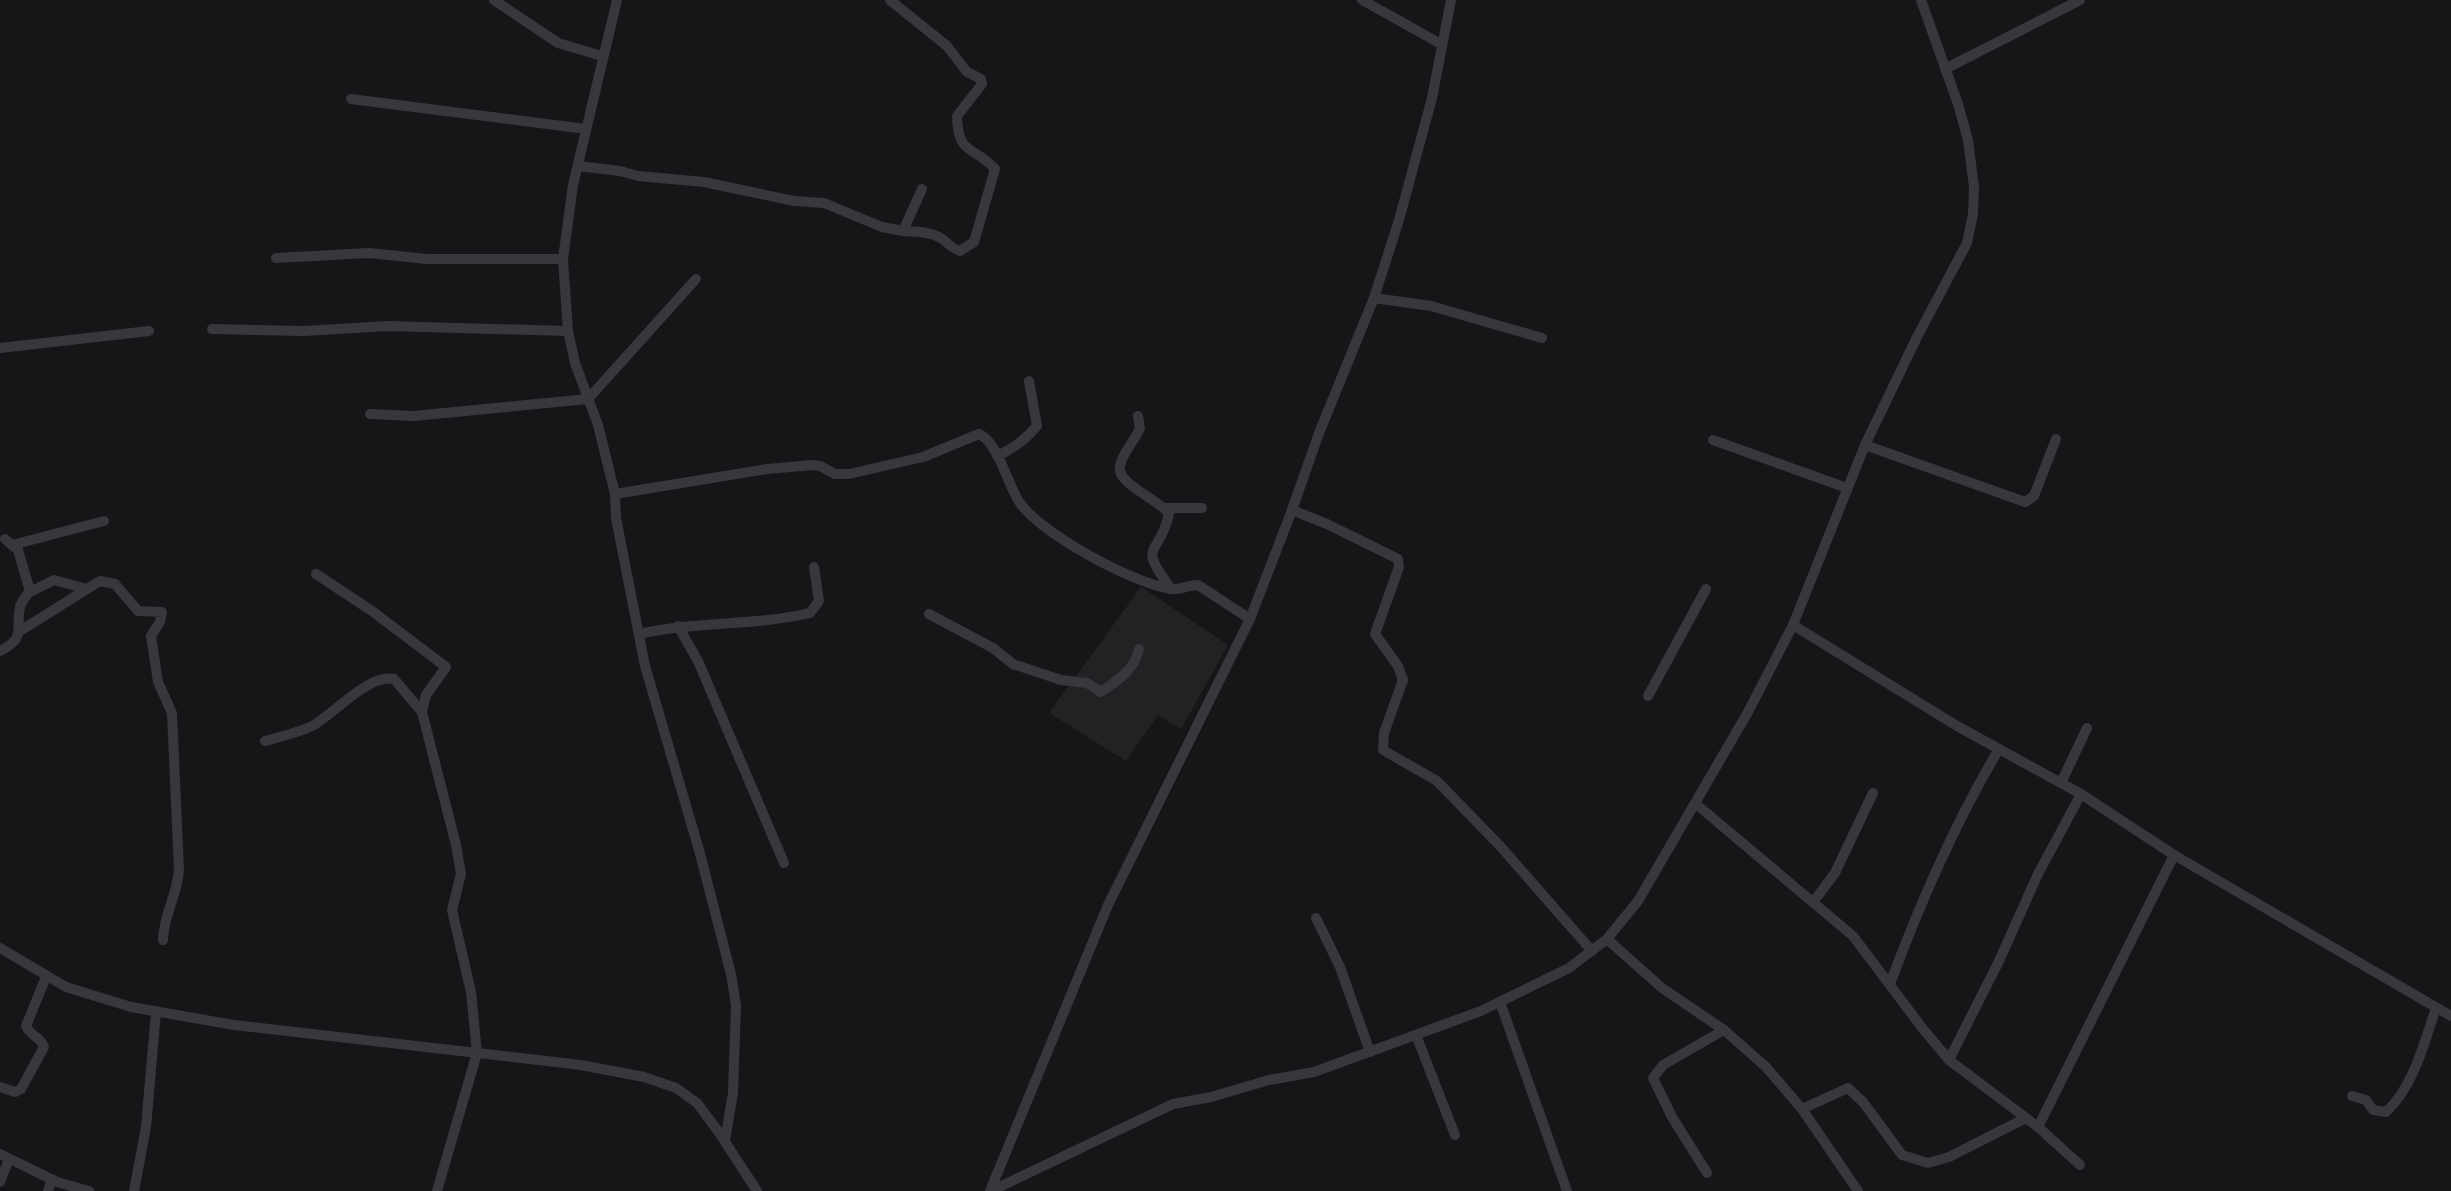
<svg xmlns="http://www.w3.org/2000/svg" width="2451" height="1191" viewBox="0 0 2451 1191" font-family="'PT Sans Narrow',sans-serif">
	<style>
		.built { fill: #222225 }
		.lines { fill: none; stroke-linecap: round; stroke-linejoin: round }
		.minor { stroke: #37383d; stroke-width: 10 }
	</style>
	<rect width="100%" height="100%" fill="#161618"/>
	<!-- built -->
	<path class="built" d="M1141 587 1228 645 1181 729 1158 715 1126 761 1049 713Z"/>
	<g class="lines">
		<!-- minor -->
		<g class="minor">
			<path d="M494 0 558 43 602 56"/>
			<path d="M617 0 573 185 563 259 568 331 575 363 598 425 615 494 616 518 645 666 699 850 731 974 736 1005 733 1093 725 1140"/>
			<path d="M890 0 947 46 967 72 981 79 982 84 957 116C958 156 973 145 995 169L974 242 960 251C950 248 947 241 939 237 928 231 915 232 903 231"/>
			<path d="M1362 0 1441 44"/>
			<path d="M1945 69 2080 0"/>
			<path d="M351 99 586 129"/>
			<path d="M578 166 620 171 638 176 704 182 794 201 824 203 882 227 903 231 922 189"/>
			<path d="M276 258 369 253 427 259H563"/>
			<path d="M1374 298 1431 306 1542 338"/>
			<path d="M212 329 304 331 387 326 568 331"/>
			<path d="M0 348 149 331"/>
			<path d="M370 414 414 416 588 399 696 279"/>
			<path d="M1138 416 1140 428C1135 441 1123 451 1120 466 1116 484 1159 499 1169 514 1159 559 1136 541 1171 589"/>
			<path d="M1713 440 1847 488"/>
			<path d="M1865 445 2025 502 2034 496 2056 439"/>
			<path d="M997 456C1013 449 1026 439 1037 426L1029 381"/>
			<path d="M615 494 767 469 813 465 820 466 835 474H849L923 457 979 434C997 441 1008 484 1018 500 1037 532 1134 584 1171 589 1180 590 1189 585 1198 585L1250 619"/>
			<path d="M1166 508H1202"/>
			<path d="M1292 510 1327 524 1398 559 1399 567 1375 634 1398 666 1403 680 1384 733 1383 750 1437 781 1501 847 1592 951"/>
			<path d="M12 545 104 521"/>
			<path d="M316 574 372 611 446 667 426 695 422 712"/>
			<path d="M87 589 100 581 115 584 138 611 162 612 160 622 151 636 158 682 172 713 179 870C177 896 164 913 163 940"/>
			<path d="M929 614 993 648 1013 664 1061 680 1087 683 1101 692C1119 679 1134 671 1139 649"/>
			<path d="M1793 625 1957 726 2081 794 2174 855 2451 1016"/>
			<path d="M678 626 698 661 784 863"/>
			<path d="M20 631 87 589 54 580 28 593"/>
			<path d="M640 634C696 621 755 626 810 613L819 601 814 567"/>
			<path d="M0 651C27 637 15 631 20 607 21 602 27 595 30 591L18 550 5 539"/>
			<path d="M1648 696 1706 589"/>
			<path d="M265 741C280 737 296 733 310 727 334 715 367 674 394 679L422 712 456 845 461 874 452 910 471 992 477 1053 437 1191"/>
			<path d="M2061 783 2087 728"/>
			<path d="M1696 804 1853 936 1923 1029 1949 1060 2038 1127 2080 1165"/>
			<path d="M1814 901 1835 873 1873 793"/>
			<path d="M1316 918 1340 967 1370 1052"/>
			<path d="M1607 939 1662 988 1724 1030 1766 1067 1802 1109 1858 1191"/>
			<path d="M0 948 66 987 131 1007 234 1025 581 1065 644 1077 676 1088 697 1103 718 1131 757 1191"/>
			<path d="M1890 984C1920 903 1955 823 1999 749"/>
			<path d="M1500 1002 1567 1191"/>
			<path d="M1416 1035 1455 1135"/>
			<path d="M1949 1060 1999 961 2038 874 2081 794"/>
			<path d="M0 1087 15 1092 21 1089 44 1047C41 1037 31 1037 26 1026L46 977"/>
			<path d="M2352 1096 2366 1100 2373 1110 2386 1112C2414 1086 2424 1043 2436 1008"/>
			<path d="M1802 1109 1848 1088 1863 1102 1902 1155 1928 1163 1949 1157 2024 1119"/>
			<path d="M2038 1127 2174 855"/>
			<path d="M0 1154 57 1182 89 1191"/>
			<path d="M1707 1173 1672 1117 1653 1078 1663 1065 1724 1030"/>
			<path d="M0 1182 9 1159"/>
			<path d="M48 1191 52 1179"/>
			<path d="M134 1191 146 1127 156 1012"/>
			<path d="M990 1191 1108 905 1250 619 1292 510 1319 433 1374 298 1399 220 1432 98 1451 0"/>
			<path d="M991 1191 1173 1104 1211 1097 1269 1080 1314 1072 1481 1011 1569 968 1607 939 1638 901 1748 712 1793 625 1865 445 1917 337 1967 243 1973 214 1974 187 1968 140 1958 104 1921 0"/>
		</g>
	</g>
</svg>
